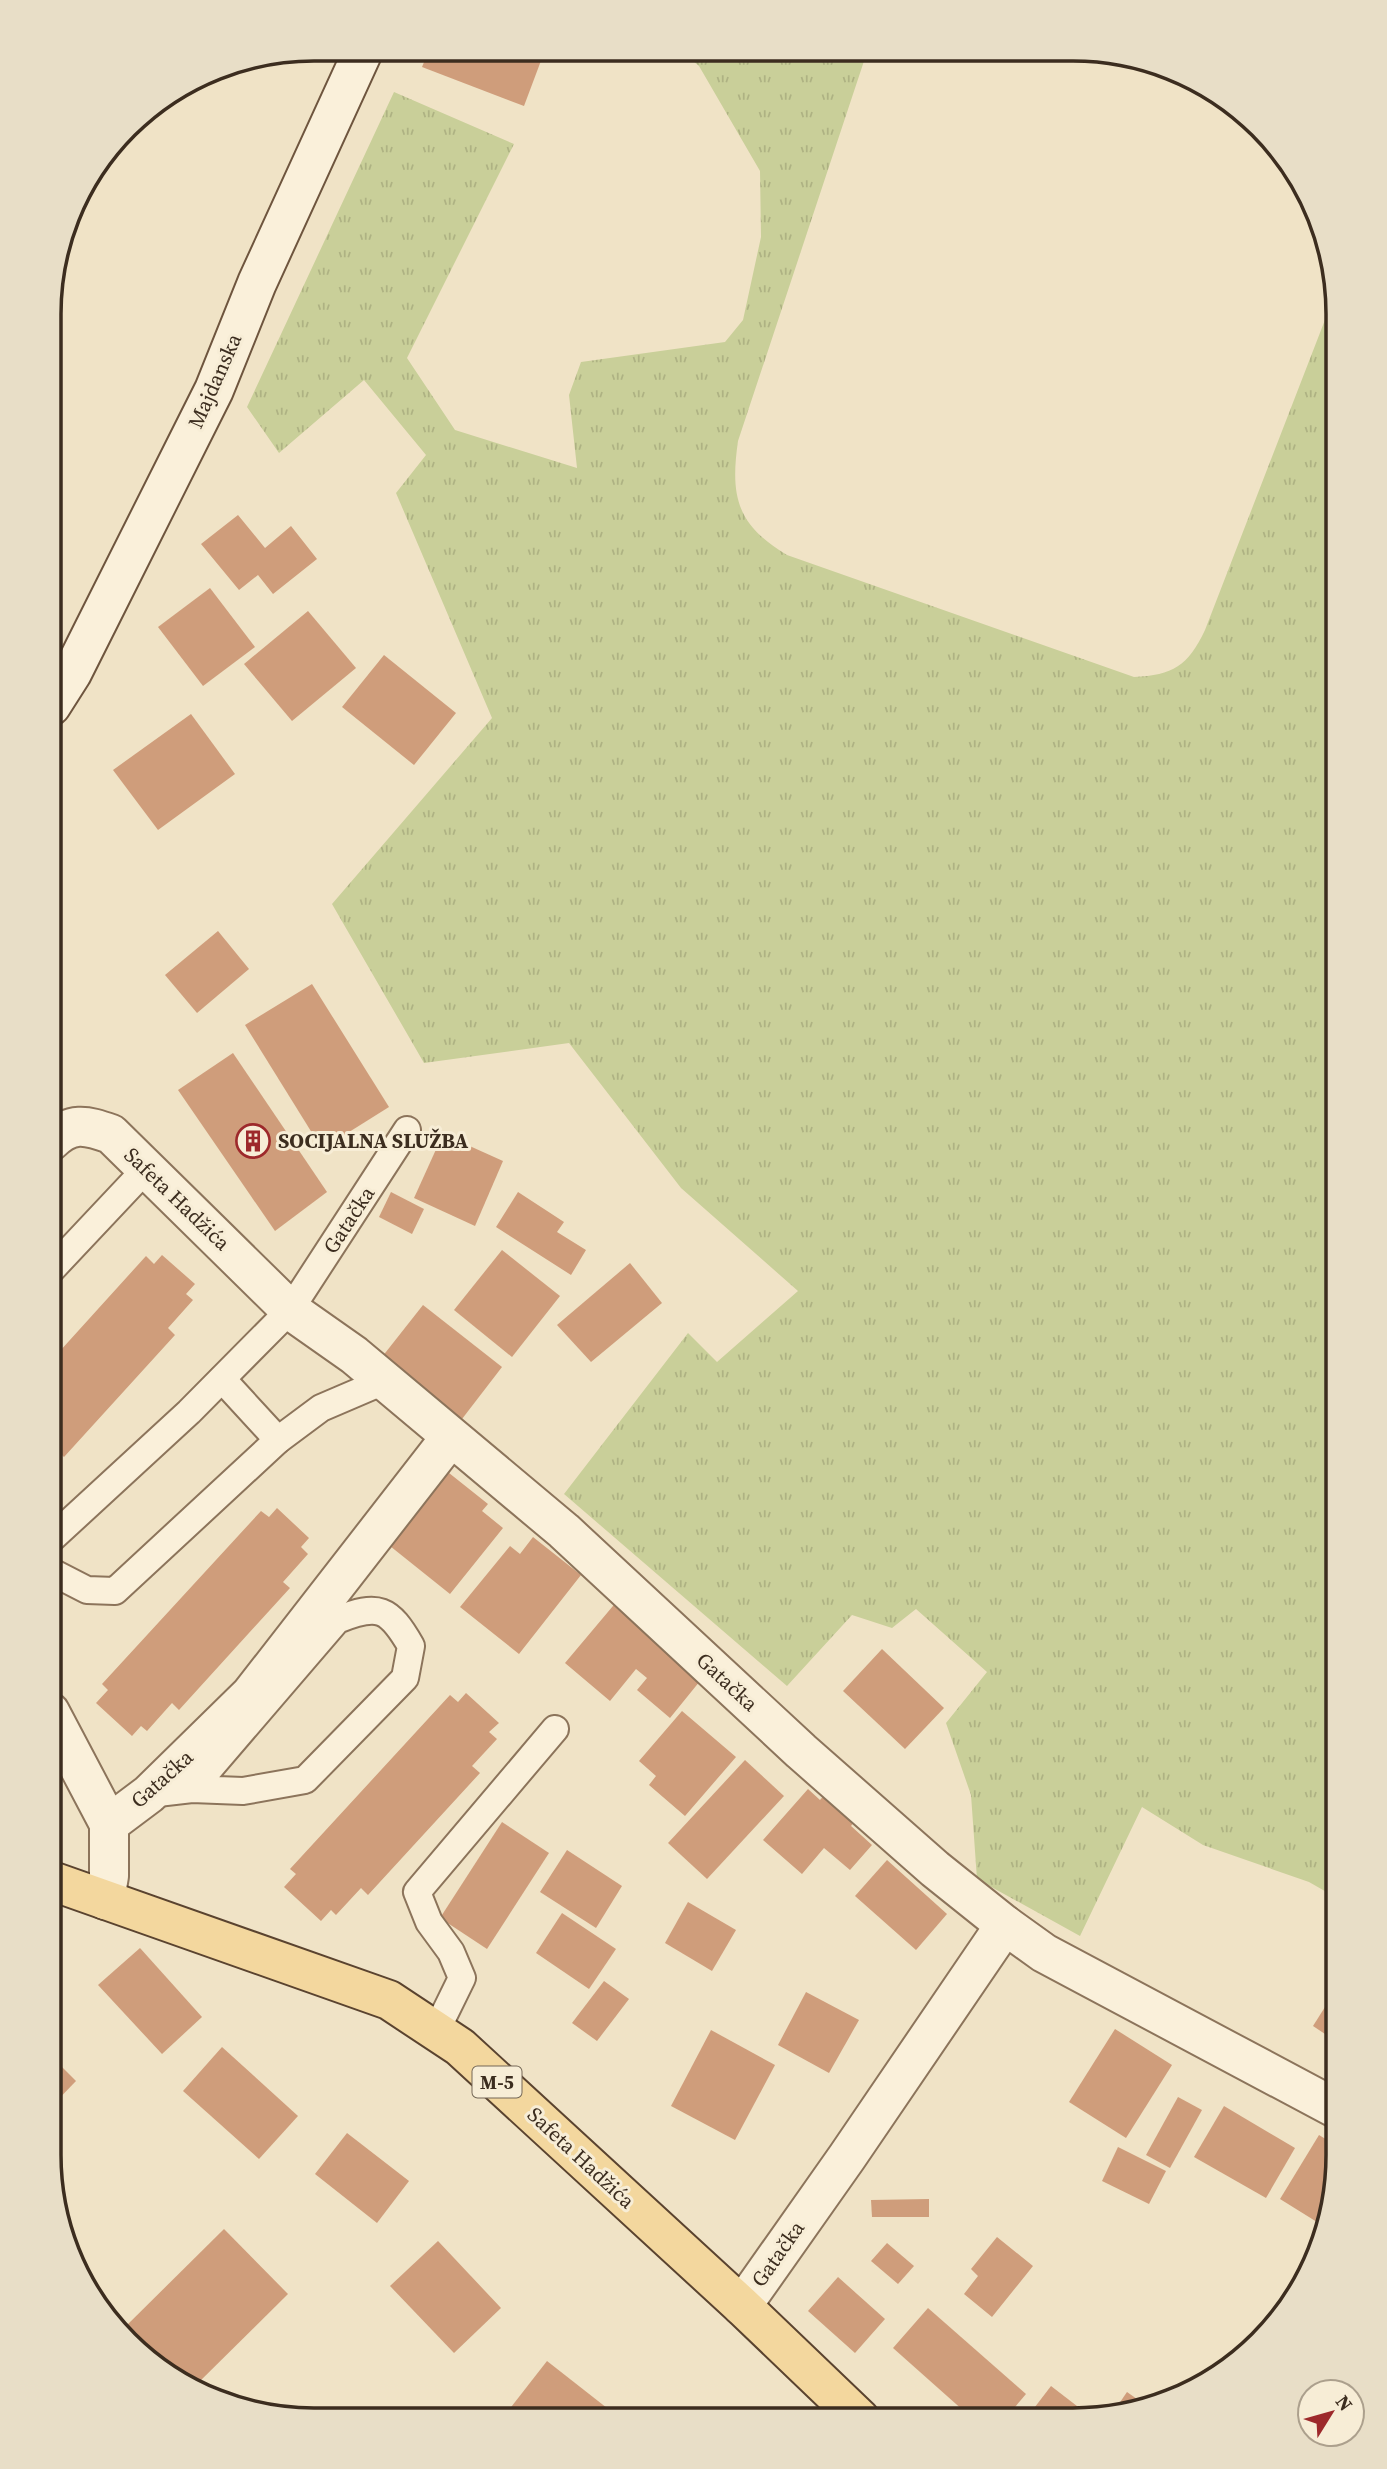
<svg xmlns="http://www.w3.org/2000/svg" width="1387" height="2469" viewBox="0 0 1387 2469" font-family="'Source Serif 4',serif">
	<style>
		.grass { fill: url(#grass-tufts) }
		.building { fill: #cf9d7b }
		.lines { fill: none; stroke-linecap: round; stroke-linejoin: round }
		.lane-casing { stroke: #8c745b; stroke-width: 30 }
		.street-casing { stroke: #8c745b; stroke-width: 42 }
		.secondary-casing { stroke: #6e553e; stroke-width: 42 }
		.primary-casing { stroke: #5a432f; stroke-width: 42 }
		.lane { stroke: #faf0da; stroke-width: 26 }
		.street { stroke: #faf0da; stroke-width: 38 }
		.secondary { stroke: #faf0da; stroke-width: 38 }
		.primary { stroke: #f3d79e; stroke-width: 38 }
		.labels { text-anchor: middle; stroke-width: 6; stroke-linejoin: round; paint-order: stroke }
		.shield { fill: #f7edd6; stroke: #746756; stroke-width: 2 }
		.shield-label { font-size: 19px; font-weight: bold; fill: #3c2d1f }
		.street-label { font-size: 21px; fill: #3c2d1f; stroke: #f7edd6 }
		.poi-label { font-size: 21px; font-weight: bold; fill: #3c2d1f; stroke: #f7edd6; text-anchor: start }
		.rim { fill: none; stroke: #3c2d1f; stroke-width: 3.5 }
	</style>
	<defs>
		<pattern id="grass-tufts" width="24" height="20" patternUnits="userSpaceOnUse" patternTransform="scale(1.75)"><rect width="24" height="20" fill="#c9cf99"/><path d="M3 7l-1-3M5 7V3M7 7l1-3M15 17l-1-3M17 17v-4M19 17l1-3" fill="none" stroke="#aeb283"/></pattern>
	</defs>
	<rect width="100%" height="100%" fill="#f0e3c6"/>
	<!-- grass -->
	<path class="grass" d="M681 51 867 52 738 441C730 497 737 525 787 555L1134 677C1173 675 1188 666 1205 630L1335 294 1338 314 1337 1898 1309 1882 1203 1845 1142 1807 1080 1936 977 1879 971 1795 946 1723 987 1672 916 1609 892 1628 852 1615 787 1686 564 1494 688 1333 717 1362 798 1291 681 1188 569 1043 424 1063 332 904 492 718 396 493 426 455 364 380 279 453 247 407 394 92 514 144 407 358 455 430 577 468 569 395 581 362 725 342 743 320 761 237 760 171 699 66Z"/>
	<!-- building -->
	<g class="building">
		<path d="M429 50H545L524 106 422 67Z"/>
		<path d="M238 515 265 548 291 526 317 559 273 594 258 575 239 590 201 544Z"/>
		<path d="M210 588 255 647 203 686 158 627Z"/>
		<path d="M308 611 356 668 292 721 244 664Z"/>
		<path d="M384 655 456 713 414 765 342 707Z"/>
		<path d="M191 714 235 774 158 830 113 770Z"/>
		<path d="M218 931 249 969 197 1013 165 975Z"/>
		<path d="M312 984 389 1107 322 1149 245 1025Z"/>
		<path d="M233 1053 327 1192 275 1231 178 1090Z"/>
		<path d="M443 1134 503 1161 475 1226 414 1198Z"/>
		<path d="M391 1192 424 1209 412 1234 379 1217Z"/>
		<path d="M518 1192 564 1222 557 1232 586 1250 571 1275 496 1227Z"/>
		<path d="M502 1250 560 1296 512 1357 454 1310Z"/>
		<path d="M162 1255 195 1284 186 1294 193 1300 168 1328 175 1335 64 1457 57 1450 50 1458V1362L146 1256 154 1264Z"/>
		<path d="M630 1263 662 1303 591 1362 557 1325Z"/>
		<path d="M423 1305 502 1367 462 1419 382 1357Z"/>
		<path d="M444 1469 488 1504 482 1511 503 1528 450 1594 385 1542Z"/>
		<path d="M277 1508 309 1538 301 1547 308 1554 283 1582 290 1588 179 1710 172 1703 147 1731 141 1726 132 1736 96 1703 108 1690 102 1684 261 1511 269 1517Z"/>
		<path d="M533 1537 581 1575 519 1654 460 1607 510 1546 520 1554Z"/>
		<path d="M618 1600 667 1641 661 1648 700 1681 670 1718 637 1690 647 1678 636 1669 610 1701 565 1663Z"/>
		<path d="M882 1649 944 1708 905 1749 843 1691Z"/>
		<path d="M466 1693 499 1723 489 1732 497 1739 472 1766 480 1773 368 1895 361 1888 336 1915 331 1910 321 1921 284 1887 296 1874 290 1869 450 1695 458 1702Z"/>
		<path d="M682 1711 736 1757 685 1816 649 1785 656 1776 639 1761Z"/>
		<path d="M745 1760 784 1796 707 1879 668 1843Z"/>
		<path d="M808 1789 820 1800 827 1792 857 1818 851 1826 872 1845 850 1870 824 1848 802 1874 763 1840Z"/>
		<path d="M502 1822 549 1853 487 1949 440 1918Z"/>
		<path d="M567 1850 622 1886 596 1928 540 1892Z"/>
		<path d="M887 1860 947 1914 916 1950 855 1896Z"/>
		<path d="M688 1902 736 1930 712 1971 665 1943Z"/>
		<path d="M562 1913 616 1949 589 1989 536 1953Z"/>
		<path d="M140 1948 202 2017 162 2054 98 1985Z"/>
		<path d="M604 1981 629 1999 597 2041 572 2023Z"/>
		<path d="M1337 1988V2042L1313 2026Z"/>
		<path d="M806 1992 859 2020 829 2073 778 2045Z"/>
		<path d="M1115 2029 1172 2065 1126 2138 1069 2102Z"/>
		<path d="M711 2030 775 2065 735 2140 671 2106Z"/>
		<path d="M222 2047 298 2116 259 2159 183 2091Z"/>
		<path d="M49 2054 76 2081 49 2109Z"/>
		<path d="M1178 2097 1202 2110 1170 2168 1146 2155Z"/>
		<path d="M1224 2106 1295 2148 1266 2198 1194 2157Z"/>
		<path d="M347 2133 409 2181 377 2223 315 2174Z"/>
		<path d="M1319 2135 1337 2146V2173L1325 2227 1280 2199Z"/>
		<path d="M1118 2147 1166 2171 1149 2204 1102 2181Z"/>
		<path d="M929 2199V2217H872L871 2200Z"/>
		<path d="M224 2229 288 2294 193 2388 140 2354 120 2332Z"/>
		<path d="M997 2237 1033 2266 992 2317 964 2294 978 2276 971 2269Z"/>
		<path d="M438 2241 501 2308 454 2353 390 2286Z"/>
		<path d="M887 2243 914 2266 898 2284 871 2261Z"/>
		<path d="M838 2277 885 2319 855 2353 808 2311Z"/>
		<path d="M928 2308 1026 2394 1004 2420H974L893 2348Z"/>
		<path d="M547 2361 621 2419 517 2418 508 2411Z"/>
		<path d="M1051 2386 1086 2413 1081 2419 1025 2420Z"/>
		<path d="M1127 2392 1144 2404 1141 2409 1112 2414Z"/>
	</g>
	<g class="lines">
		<!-- lane casing -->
		<g class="lane-casing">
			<g id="lane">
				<path d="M50 1271 146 1169"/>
				<path d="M222 1379 278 1440"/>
				<path d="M50 1540 189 1412 290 1310 407 1130"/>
				<path d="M50 1571 87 1590 115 1591 278 1440 321 1408 384 1381"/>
				<path d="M149 1794 192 1789 243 1791 305 1780 405 1678 411 1646C389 1608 379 1603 337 1620L192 1789"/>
				<path d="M436 2031 462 1978 451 1952 429 1922 417 1892 555 1729"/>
			</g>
		</g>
		<!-- street casing -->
		<g class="street-casing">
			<g id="street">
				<path d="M50 1142C71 1121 86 1125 111 1134L290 1310 354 1355 564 1531 801 1751 935 1869 1005 1925 1044 1953 1337 2109"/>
				<path d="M50 1712 109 1824V1876L105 1900"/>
				<path d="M109 1824 149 1794 251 1694 450 1438"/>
				<path d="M742 2306 847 2157 1005 1925"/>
			</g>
		</g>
		<!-- secondary casing -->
		<g class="secondary-casing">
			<path id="secondary" d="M51 706 72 673 214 390 257 283 364 49"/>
		</g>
		<!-- primary casing -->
		<g class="primary-casing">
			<path id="primary" d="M49 1880 389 2000 460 2047 742 2306 860 2419"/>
		</g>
		<!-- lane -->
		<use href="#lane" class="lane"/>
		<!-- street -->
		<use href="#street" class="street"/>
		<!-- secondary -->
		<use href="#secondary" class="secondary"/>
		<!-- primary -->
		<use href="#primary" class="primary"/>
	</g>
	<!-- icons -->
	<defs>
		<g id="building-ring" transform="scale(1.75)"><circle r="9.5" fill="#f7edd6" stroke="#9d292b" stroke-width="1.5"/><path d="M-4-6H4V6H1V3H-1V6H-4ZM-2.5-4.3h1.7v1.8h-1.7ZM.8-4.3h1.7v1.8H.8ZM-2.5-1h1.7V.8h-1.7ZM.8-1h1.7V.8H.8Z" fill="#9d292b"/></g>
	</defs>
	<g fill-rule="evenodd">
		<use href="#building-ring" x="253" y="1141"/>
	</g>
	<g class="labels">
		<!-- shield labels -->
		<rect class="shield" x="472.5" y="2066.5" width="49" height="31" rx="5"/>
		<g class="shield-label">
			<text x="497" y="2089">M-5</text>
		</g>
		<!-- street labels -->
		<g class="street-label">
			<text transform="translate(215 381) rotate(-66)" y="7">Majdanska</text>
			<text transform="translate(177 1199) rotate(44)" y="7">Safeta Hadžića</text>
			<text transform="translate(349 1220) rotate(-57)" y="7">Gatačka</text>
			<text transform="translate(727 1682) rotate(43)" y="7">Gatačka</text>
			<text transform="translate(162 1779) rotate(-42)" y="7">Gatačka</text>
			<text transform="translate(581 2158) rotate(43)" y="7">Safeta Hadžića</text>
			<text transform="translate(778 2254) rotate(-55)" y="7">Gatačka</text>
		</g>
		<!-- poi labels -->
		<g class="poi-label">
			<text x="278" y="1148">SOCIJALNA SLUŽBA</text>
		</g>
	</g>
	<!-- crop -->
	<path d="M0 0H1387V2469H0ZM314 61H1073A253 253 0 0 1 1326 314V2155A253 253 0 0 1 1073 2408H314A253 253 0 0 1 61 2155V314A253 253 0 0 1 314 61Z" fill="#e8dec7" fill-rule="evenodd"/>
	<path class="rim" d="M314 61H1073A253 253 0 0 1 1326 314V2155A253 253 0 0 1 1073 2408H314A253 253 0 0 1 61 2155V314A253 253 0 0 1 314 61Z"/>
	<!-- north arrow -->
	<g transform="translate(1331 2413) rotate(53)"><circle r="33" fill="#f7edd6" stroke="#aca08d" stroke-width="2"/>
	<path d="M0-5L12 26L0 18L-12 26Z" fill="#9d292b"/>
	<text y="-10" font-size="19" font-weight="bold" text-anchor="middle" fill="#3c2d1f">N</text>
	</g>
</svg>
